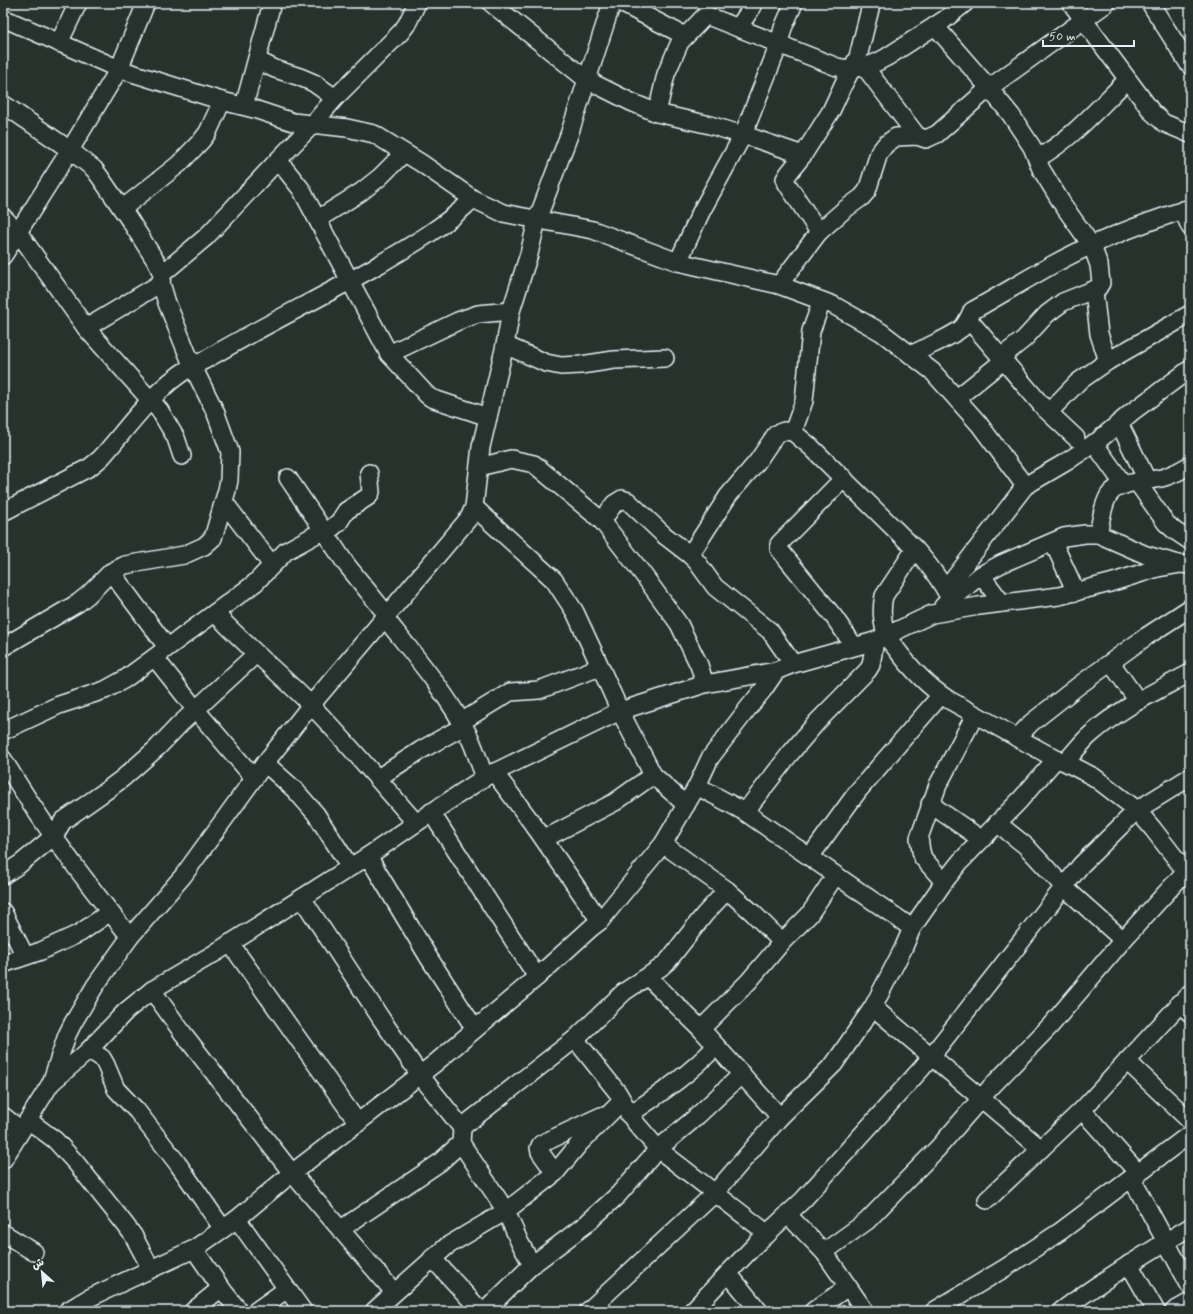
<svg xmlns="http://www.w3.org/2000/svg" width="1193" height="1314" viewBox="0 0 1193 1314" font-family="Mynerve,'Playpen Sans Arabic',sans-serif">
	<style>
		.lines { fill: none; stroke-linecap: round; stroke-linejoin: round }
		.minor-casing { stroke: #e8f1f8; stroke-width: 20 }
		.minor { stroke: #26332d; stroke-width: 17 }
	</style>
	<rect width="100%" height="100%" fill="#26332d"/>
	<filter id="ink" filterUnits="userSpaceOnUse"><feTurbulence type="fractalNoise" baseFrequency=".025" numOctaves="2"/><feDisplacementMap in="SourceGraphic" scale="8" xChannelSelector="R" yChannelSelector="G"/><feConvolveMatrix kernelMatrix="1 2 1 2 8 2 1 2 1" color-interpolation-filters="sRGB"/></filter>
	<g filter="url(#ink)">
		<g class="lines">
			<!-- minor casing -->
			<g class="minor-casing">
				<g id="minor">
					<path d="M491 3 587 80 631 102 657 113 710 125 756 139 803 155"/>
					<path d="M621 3 685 36"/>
					<path d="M1071 3 1152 112 1164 123 1190 134"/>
					<path d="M1150 3 1190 66"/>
					<path d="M3 18 119 69 222 101 254 109 293 122 347 128 374 134 421 163 473 199 503 213 593 230 678 262 779 285 833 305 881 332 932 371 979 424 1025 486"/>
					<path d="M935 26 989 88 1011 115 1032 147 1041 169 1063 205 1092 246 1099 265 1101 283 1098 288 1063 302 1047 314 1024 339 1000 358"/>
					<path d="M738 28 753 6V3"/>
					<path d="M59 43 78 3"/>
					<path d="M257 60 275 69 300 77 314 83 335 98"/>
					<path d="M864 66 917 136"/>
					<path d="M3 104 70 150 94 169 100 177 131 222 157 263 162 274 161 283 167 303 192 365 215 411 230 452 229 480 227 490 213 538 204 546 184 555 125 565 111 572 88 595 78 603 3 647"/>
					<path d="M244 106 272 3"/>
					<path d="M657 113 666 74 680 42 704 17 708 16 837 67C854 71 872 66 887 57L944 20 965 3"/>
					<path d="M1038 158C1072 139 1099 107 1127 80"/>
					<path d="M278 160 301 189 389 354 427 395 431 398 488 417"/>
					<path d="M122 209 179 164 202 140 208 132 222 101"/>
					<path d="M1183 210 1190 227"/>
					<path d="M3 217 18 232 86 328 160 411 176 438 182 456"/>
					<path d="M318 219 361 192 380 177 404 153"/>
					<path d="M819 232 787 184 785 179 788 174 803 155 831 111 843 85 858 57 870 9V3"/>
					<path d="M3 256 70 150 119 69 146 3"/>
					<path d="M678 262 701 212 743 135 778 47 783 28 794 3"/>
					<path d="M162 274 206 237 278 160 313 124 335 98 401 32 407 24 417 3"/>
					<path d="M779 285 819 232 844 210 862 197 867 191 879 153 886 144 896 137 917 136 926 139 937 134 989 88 1107 3"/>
					<path d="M1094 291 1099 334 1108 361"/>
					<path d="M969 320 1045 409 1076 438"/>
					<path d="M86 328 161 283"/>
					<path d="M505 345 546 363 561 366 581 365 614 360 665 358"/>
					<path d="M389 354 458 321 478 314 511 311"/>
					<path d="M911 355C925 347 950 338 962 328 967 323 969 317 972 311 999 296 1025 280 1052 265 1095 241 1143 223 1190 208"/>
					<path d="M957 398 1003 361"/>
					<path d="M1049 412 1078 382 1108 361 1190 314"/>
					<path d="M1119 423 1147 480"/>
					<path d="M793 432 804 401 811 331 822 301"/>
					<path d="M1094 443 1124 485"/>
					<path d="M479 467 511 459 534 464 602 521 642 573 679 624 699 665 705 684"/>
					<path d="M288 478 346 564 387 615"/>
					<path d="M844 478 779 544V549L834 617 854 646"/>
					<path d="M1137 482 1166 523 1175 531 1190 541"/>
					<path d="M224 502 272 565"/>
					<path d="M474 507 554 580 575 612 594 653 620 711 653 775 686 805"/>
					<path d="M3 512 90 467 101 458C132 423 160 379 205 360 262 326 321 298 378 265 412 245 445 226 473 199"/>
					<path d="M602 521 614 504 622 499 628 501 664 535 690 555 697 562 715 587 770 631 793 664"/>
					<path d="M326 533 339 522 346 511 369 496 371 492 369 473"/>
					<path d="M1098 534C1101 522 1102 506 1109 495 1119 480 1149 482 1165 477 1174 474 1182 470 1190 465"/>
					<path d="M1053 542 1076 592"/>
					<path d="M915 549 884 596C881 608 882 624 887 636 888 639 891 643 894 646 908 665 928 687 949 700L1056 759 1065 762 1094 777 1137 810 1153 829 1190 877"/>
					<path d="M690 555 728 496 757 462 776 434 784 431 793 432 811 447 915 549C932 568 946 587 955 610"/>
					<path d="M111 572 167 647"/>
					<path d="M981 575 1002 603"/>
					<path d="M946 589 1025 486 1066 462 1099 440 1132 412 1190 369"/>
					<path d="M943 606 981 575 1001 564 1064 537 1085 534H1098L1146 555 1175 563"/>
					<path d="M215 613C245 645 279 673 310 704 347 742 381 783 416 823"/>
					<path d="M385 618C414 655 446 692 468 734 475 748 479 763 485 777"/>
					<path d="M155 658 196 710 254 778"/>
					<path d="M1111 663 1138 701"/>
					<path d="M461 722 510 692 539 690 600 667"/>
					<path d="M3 731 59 705 105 690 125 679 247 589 255 583 286 551 324 530"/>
					<path d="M1017 738 1031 723 1078 686 1147 636 1190 608"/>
					<path d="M3 759C40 822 84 880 130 937"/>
					<path d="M1065 762C1074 753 1081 743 1090 735 1120 708 1155 692 1190 673"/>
					<path d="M265 763 295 790 316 814 350 867"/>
					<path d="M494 772 538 831 600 921"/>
					<path d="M378 778 421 750 464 726"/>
					<path d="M697 786 745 812 912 928"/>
					<path d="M930 804 981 839"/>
					<path d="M431 812 537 977"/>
					<path d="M745 812 789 755 817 722 868 670 871 665 875 641"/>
					<path d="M997 823 1026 846 1064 887 1123 940"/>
					<path d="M544 839 615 802 653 775"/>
					<path d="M663 844 727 890 753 913 782 942"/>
					<path d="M368 856 429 958 475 1029"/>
					<path d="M810 857 858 791 941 695"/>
					<path d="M3 875 20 864 54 836 63 821 107 790 123 778 157 748 180 724 256 654"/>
					<path d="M944 882 923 858 921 851 919 838 938 785 975 715"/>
					<path d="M302 898 382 1020 420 1075 462 1128"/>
					<path d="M3 912 25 956"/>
					<path d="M230 943 358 1123"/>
					<path d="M3 964 41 951 80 933 110 912"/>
					<path d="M648 977 701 1029 780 1117"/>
					<path d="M152 990 182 1032 292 1173 394 1292"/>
					<path d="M1179 1003 1190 1013"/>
					<path d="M873 1007 1041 1149"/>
					<path d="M701 1029 749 981 782 942 809 915 835 876"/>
					<path d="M575 1039 618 1093 634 1121 658 1149 768 1234"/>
					<path d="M87 1052 94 1053 102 1058 106 1065 116 1089 137 1111 178 1164 223 1229"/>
					<path d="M1127 1061 1190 1121"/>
					<path d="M51 1083 87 1052 126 1011 152 990 215 953 368 856 441 806 485 777 620 711 705 684 776 671"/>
					<path d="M1082 1110 1139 1174"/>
					<path d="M629 1115C661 1093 690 1074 716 1046"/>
					<path d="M3 1116 21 1130"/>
					<path d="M28 1120 55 1140 76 1163 124 1223 133 1235 151 1269"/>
					<path d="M461 1143 506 1211 519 1241 532 1265"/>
					<path d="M3 1160 51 1083 67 1035 73 1023 95 986 130 937 183 876 265 763 311 705 469 518 474 507 481 447 505 345 511 311 529 254 537 220 569 135 612 3"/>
					<path d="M555 1173 540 1152 539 1148 541 1144 601 1116"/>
					<path d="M1132 1179 1190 1286"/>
					<path d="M987 1200 1082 1110 1190 993"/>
					<path d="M788 1215 824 1252 865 1311"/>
					<path d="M237 1219 303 1311"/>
					<path d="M341 1229 439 1163 461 1143 462 1128 466 1124 575 1039 624 992 660 968 668 961 704 915 727 890"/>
					<path d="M3 1233 34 1252"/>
					<path d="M194 1249 221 1288 239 1311"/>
					<path d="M824 1252 867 1221 938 1148 990 1088 1051 1025 1123 940 1186 871"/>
					<path d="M432 1258 481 1311"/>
					<path d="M1129 1264 1156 1311"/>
					<path d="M728 1273 759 1311"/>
					<path d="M67 1311 87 1299 194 1249 237 1219 292 1173 434 1064 537 977 591 928 600 921 663 844 697 786 710 758 749 707 763 690 776 671 793 664 875 641 932 614 979 606 1059 596 1110 583 1158 568 1181 564 1190 565"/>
					<path d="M193 1311 221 1288"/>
					<path d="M256 1311 287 1289"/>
					<path d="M374 1311 447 1246 506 1211 555 1173 580 1143 622 1101"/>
					<path d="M485 1311 532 1265 585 1225 618 1195 658 1149 695 1118 742 1074"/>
					<path d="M588 1311 714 1194 780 1117 834 1064 873 1007 903 949 912 928 944 882 960 862 1020 800 1056 759"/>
					<path d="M692 1311 757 1243 803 1200 922 1068 1081 865 1137 810 1190 777"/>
					<path d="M813 1311 848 1287"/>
					<path d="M934 1311 1005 1268 1061 1231 1190 1134"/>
					<path d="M1061 1311C1102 1280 1146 1254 1190 1227"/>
					<path d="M1174 1311 1190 1302"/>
				</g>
			</g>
			<!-- minor -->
			<use href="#minor" class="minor"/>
		</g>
	</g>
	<!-- margin -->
	<rect width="1193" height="1314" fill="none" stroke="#26332d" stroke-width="16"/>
	<rect x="8" y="8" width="1177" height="1298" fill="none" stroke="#e8f1f8" stroke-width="1.5" filter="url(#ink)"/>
	<!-- north arrow -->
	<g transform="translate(42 1272) rotate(333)" stroke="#26332d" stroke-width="3" paint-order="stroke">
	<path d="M0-3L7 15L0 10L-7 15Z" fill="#e8f1f8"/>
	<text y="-6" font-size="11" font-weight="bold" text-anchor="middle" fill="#e8f1f8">ش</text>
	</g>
	<!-- scale -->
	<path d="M1043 40v6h91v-6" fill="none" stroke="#e8f1f8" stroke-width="2"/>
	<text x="1049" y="40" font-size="12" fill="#e8f1f8" stroke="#26332d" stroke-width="3" paint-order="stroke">50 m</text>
</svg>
